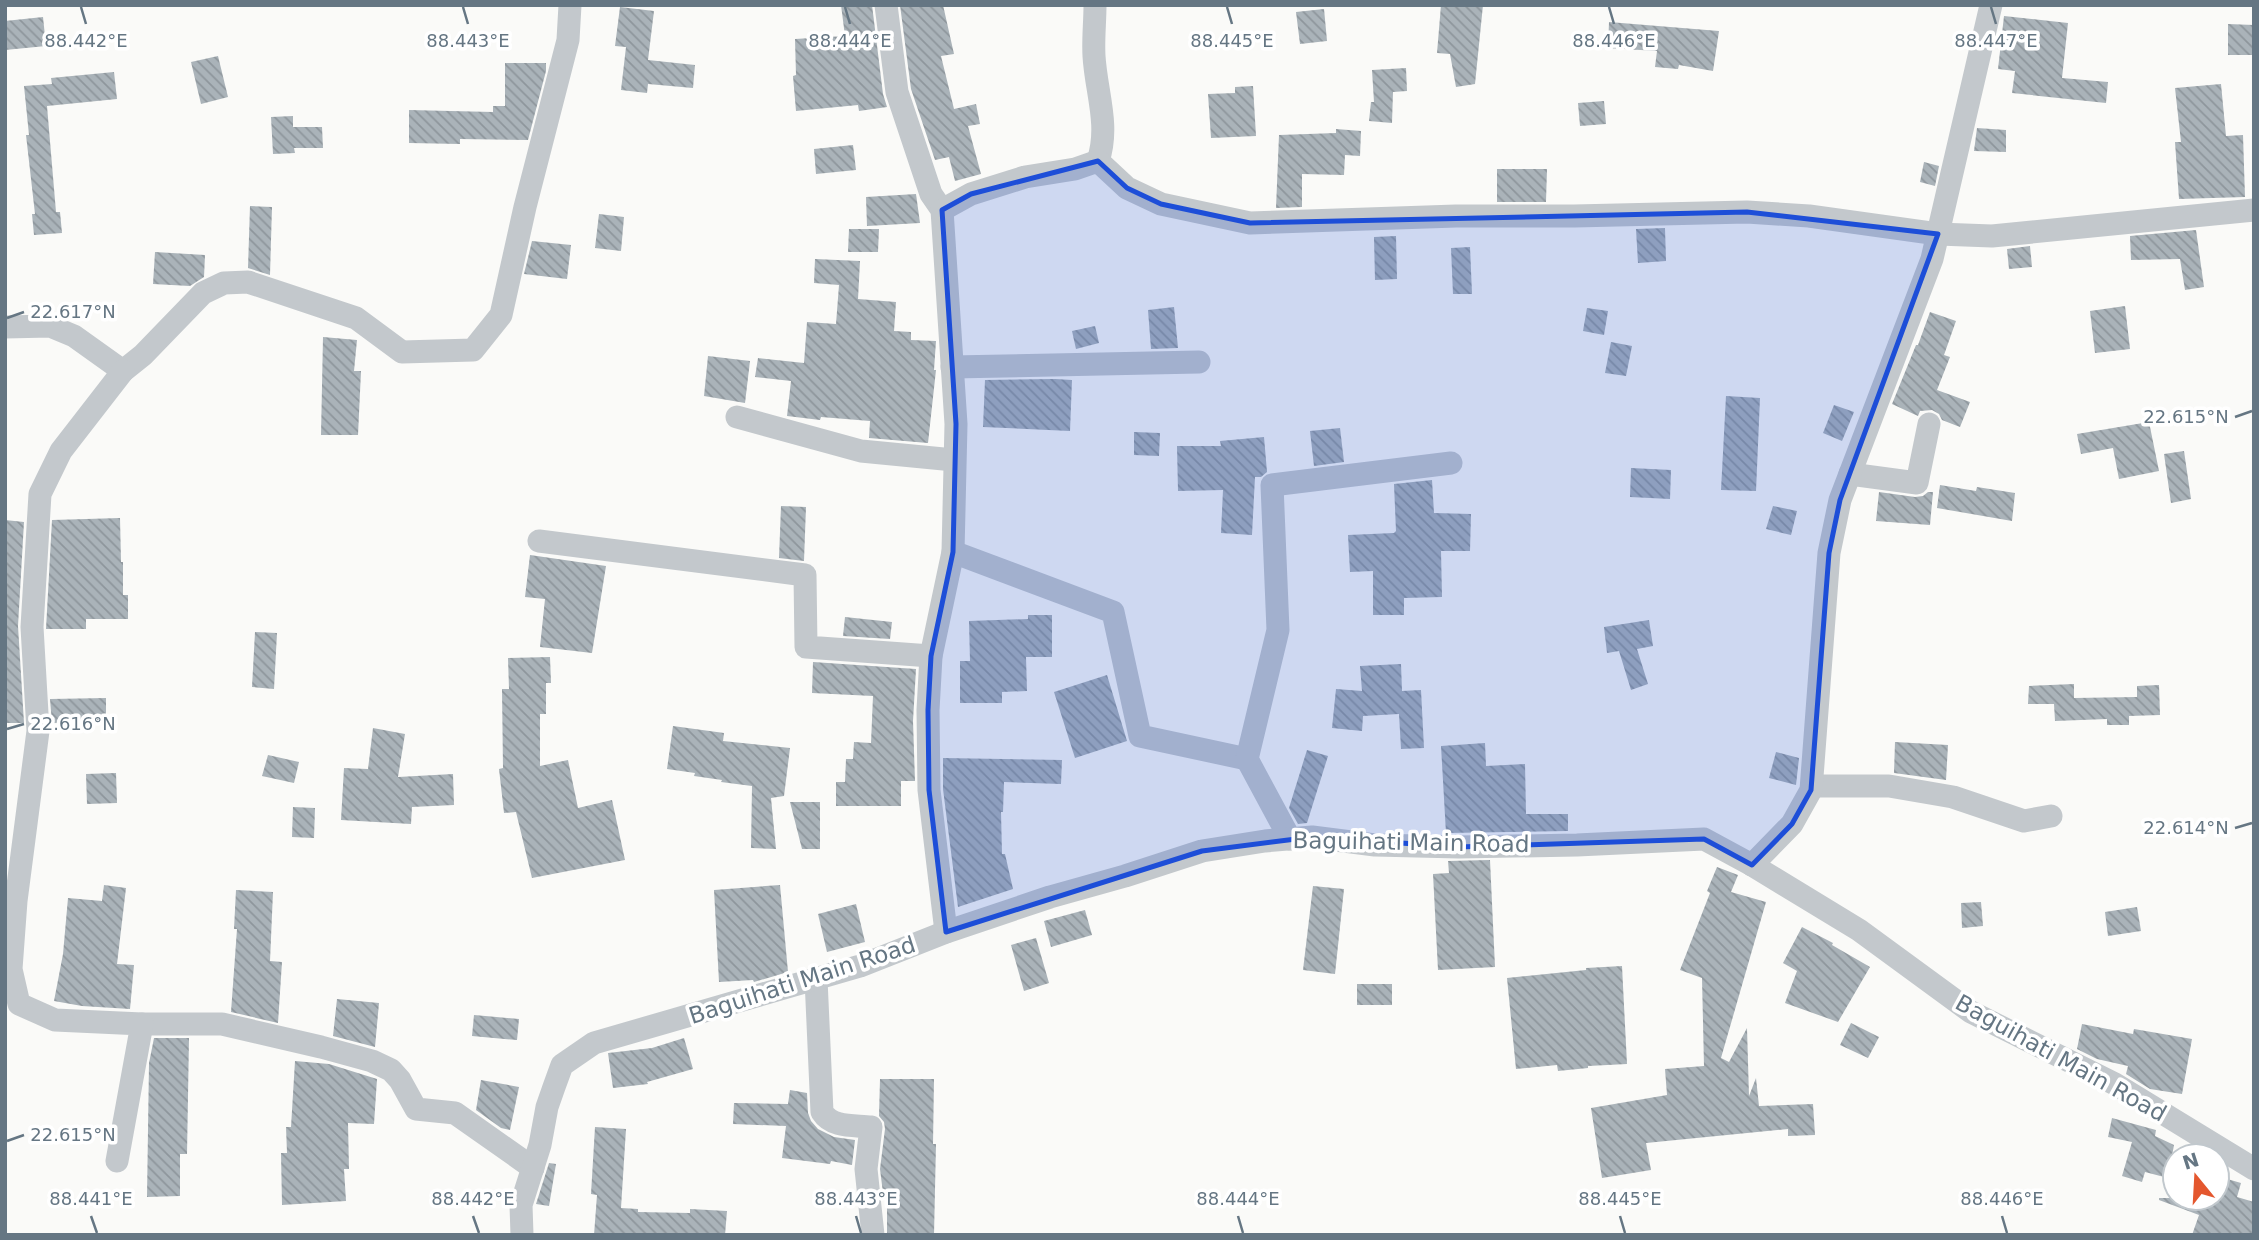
<svg xmlns="http://www.w3.org/2000/svg" width="2259" height="1240" viewBox="0 0 2259 1240" font-family="'DejaVu Sans',sans-serif">
	<style>
		.building { fill: url(#building-back-hatch) }
		.lines { fill: none; stroke-linecap: round; stroke-linejoin: round }
		.minor { stroke: #c3c8cc; stroke-width: 23 }
		.marked { fill: #1d4ed8; fill-opacity: 0.2; stroke: #1d4ed8; stroke-width: 5; stroke-linejoin: round }
		.ticks { fill: none; stroke: #657683; stroke-width: 2.5 }
		.labels { text-anchor: middle; stroke-width: 7; stroke-linejoin: round; paint-order: stroke }
		.street-label { font-size: 23px; fill: #657683; stroke: #fff }
		.ticks-label { font-size: 18px; text-anchor: middle; fill: #657683; stroke: #fff; stroke-width: 7; stroke-linejoin: round; paint-order: stroke }
	</style>
	<defs>
		<pattern id="building-back-hatch" width="6" height="6" patternUnits="userSpaceOnUse" patternTransform="scale(1.75)"><rect width="6" height="6" fill="#aab3b9"/><path d="M-1 5l2 2M0 0l6 6M5-1l2 2" fill="none" stroke="#8e969c"/></pattern>
	</defs>
	<rect width="100%" height="100%" fill="#fafaf8"/>
	<!-- building -->
	<g class="building">
		<path d="M841 5H872L883 94 887 107 859 111 858 105 796 111 793 76 796 75 795 39 845 36Z"/>
		<path d="M900 5H943L954 54 941 56 954 109 976 104 980 124 968 126 981 174 955 181 949 157 935 160 911 89Z"/>
		<path d="M1441 5H1483L1475 84 1456 87 1450 54 1437 53Z"/>
		<path d="M620 7 654 11 648 60 695 65 693 88 648 84 647 93 621 90 626 47 615 46Z"/>
		<path d="M1324 9 1327 41 1300 44 1296 12Z"/>
		<path d="M2004 16 2068 23 2062 78 2108 82 2106 103 2012 93 2015 71 1998 69Z"/>
		<path d="M43 17 46 46 5 50V21Z"/>
		<path d="M1609 22 1719 31 1713 71 1679 65 1678 69 1655 67 1657 51 1608 48Z"/>
		<path d="M2228 24 2254 25V55H2228Z"/>
		<path d="M218 56 228 97 201 104 191 62Z"/>
		<path d="M505 63H546V71L528 140 460 139V144L409 143V110L493 112V106H505Z"/>
		<path d="M1406 68 1407 91 1393 92 1392 123 1369 121 1371 102H1374L1372 70Z"/>
		<path d="M114 72 117 99 47 106 56 212H60L62 233 34 235 32 214H35L26 135H29L24 86 52 84 51 78Z"/>
		<path d="M2221 84 2226 136 2243 135 2245 197 2179 199 2175 142H2181L2175 88Z"/>
		<path d="M1253 86 1256 136 1211 138 1208 94 1235 93V87Z"/>
		<path d="M1604 101 1606 124 1580 126 1578 103Z"/>
		<path d="M293 116V127H322L323 148H294L295 153 273 154 271 117Z"/>
		<path d="M1977 128 2006 130V152L1974 151Z"/>
		<path d="M1336 129 1361 131 1360 156 1345 155 1344 175 1302 174V207L1276 208 1279 135 1336 133Z"/>
		<path d="M853 145 856 170 816 174 814 149Z"/>
		<path d="M1924 162 1939 166 1935 186 1920 182Z"/>
		<path d="M1497 169H1547L1546 202H1497Z"/>
		<path d="M916 194 920 223 867 226 866 197Z"/>
		<path d="M250 206 272 207 270 275 248 268Z"/>
		<path d="M599 214 624 217 621 251 595 248Z"/>
		<path d="M1665 228 1666 261 1638 263 1636 229Z"/>
		<path d="M849 229H879L878 252H848Z"/>
		<path d="M2196 230 2204 287 2185 290 2180 259 2131 260 2130 236Z"/>
		<path d="M1396 236 1397 279 1375 280 1374 237Z"/>
		<path d="M532 241 571 245 567 279 524 274Z"/>
		<path d="M2030 246 2032 267 2009 269 2007 249Z"/>
		<path d="M1470 247 1472 294H1453L1451 248Z"/>
		<path d="M155 252 205 255 204 277 190 286 153 284Z"/>
		<path d="M815 259 860 261 858 299 896 302 894 331 911 332V340L936 341 934 370H936L928 443 869 438 870 421 821 417 820 420 787 416 791 381 755 377 758 358 804 363 807 322 836 324 839 285 814 283Z"/>
		<path d="M2125 306 2130 349 2095 353 2090 311Z"/>
		<path d="M1174 307 1178 348 1151 349 1148 310Z"/>
		<path d="M1587 308 1608 311 1604 335 1583 331Z"/>
		<path d="M1930 312 1956 321 1944 355 1950 357 1937 390 1970 402 1960 427 1942 420 1939 414 1932 410 1920 411 1918 416 1892 404 1916 345H1918Z"/>
		<path d="M1095 326 1099 343 1076 349 1072 331Z"/>
		<path d="M323 337 357 340 354 371H361L358 435H321Z"/>
		<path d="M1611 342 1632 346 1626 376 1605 373Z"/>
		<path d="M708 356 750 361 745 403 704 396Z"/>
		<path d="M1055 379 1072 380 1070 431 983 427 985 380Z"/>
		<path d="M1726 396 1760 398 1756 491 1721 490Z"/>
		<path d="M1834 405 1854 412 1842 441 1823 433Z"/>
		<path d="M2149 422 2159 471 2119 479 2113 448 2081 454 2077 434Z"/>
		<path d="M1340 428 1344 462 1314 466 1310 431Z"/>
		<path d="M1134 432 1160 433 1159 456 1134 455Z"/>
		<path d="M1264 437 1267 472 1261 477H1255L1252 535 1221 533 1223 490 1178 491 1177 446H1221L1220 441Z"/>
		<path d="M2184 451 2191 499 2171 503 2164 454Z"/>
		<path d="M1631 468 1671 470 1670 499 1630 497Z"/>
		<path d="M1432 480 1434 513 1471 514 1470 551H1441L1442 597 1404 598V615H1373V571L1350 572 1348 535 1394 533 1396 531 1394 484Z"/>
		<path d="M1940 485 1976 491 1977 487 2015 493 2012 521 1937 508Z"/>
		<path d="M1879 492 1915 497 1923 496 1928 492H1933L1930 525 1876 521Z"/>
		<path d="M781 506 806 507 804 561 779 558Z"/>
		<path d="M1773 506 1797 511 1791 535 1766 529Z"/>
		<path d="M120 518 121 562H123V595H128V619H86V629H46L52 520Z"/>
		<path d="M5 520 24 522 18 626 24 723H5Z"/>
		<path d="M530 555 606 566 592 653 540 647 545 599 525 597Z"/>
		<path d="M1028 615H1052V657H1026L1027 691 1002 692V703H960V661H970L969 621 1028 619Z"/>
		<path d="M845 617 892 622 890 639 843 636Z"/>
		<path d="M1649 620 1653 646 1637 649 1648 684 1631 690 1619 651 1607 653 1604 627Z"/>
		<path d="M255 632 277 633 274 689 252 687Z"/>
		<path d="M550 657 551 683H546V714H540V766L568 760 578 808 612 800 625 860 532 878 516 812 504 813 499 769 503 768 502 689H509L508 658Z"/>
		<path d="M813 662 916 669 913 721 915 781H901V806H836V782H845L846 759H853L854 742 871 743 873 696 812 693Z"/>
		<path d="M1401 664 1402 691 1421 690 1424 748 1401 749 1399 714 1363 716 1362 731 1332 728 1336 689 1362 691 1360 666Z"/>
		<path d="M1107 675 1127 741 1075 758 1054 692Z"/>
		<path d="M2074 684V698L2137 697V686L2159 685 2160 715 2129 716V725H2107V719L2055 721 2054 704H2028L2029 686Z"/>
		<path d="M106 698V722L52 723 50 699Z"/>
		<path d="M673 726 724 733 723 741 790 748 784 796 771 798 776 849 751 848 752 786 721 782 722 780 694 776 695 773 667 769Z"/>
		<path d="M373 728 405 734 398 777 453 774 454 805 412 807 411 824 341 820 344 768 368 769Z"/>
		<path d="M1895 742 1948 745 1946 780 1894 773Z"/>
		<path d="M1485 743 1486 766 1525 764 1526 814H1568V831L1446 833 1441 746Z"/>
		<path d="M1307 750 1328 756 1307 823 1298 824 1289 808Z"/>
		<path d="M1776 752 1799 758 1796 785 1769 778Z"/>
		<path d="M268 755 299 762 294 783 262 776Z"/>
		<path d="M943 758 1062 760 1061 784 1004 782 1003 812H1001L1002 854H1005L1013 889 958 907 943 789Z"/>
		<path d="M116 773 117 803 87 804 86 774Z"/>
		<path d="M790 802H820V849H802Z"/>
		<path d="M293 807 315 808 314 838 292 837Z"/>
		<path d="M1490 860 1495 967 1438 970 1433 874 1449 873 1448 861Z"/>
		<path d="M1717 867 1738 875 1731 892 1766 902 1721 1058 1729 1062 1747 1028 1749 1096 1756 1078 1759 1106 1813 1104 1815 1135 1788 1136V1129L1646 1143 1651 1170 1602 1178 1591 1108 1667 1095 1665 1069 1704 1066 1702 978 1680 970 1710 893 1707 891Z"/>
		<path d="M104 885 126 888 117 964 134 965 130 1009 82 1006 54 1001 63 954 68 898 102 901Z"/>
		<path d="M780 885 788 972 754 982 753 980 719 982 714 890Z"/>
		<path d="M1313 886 1344 889 1335 974 1303 970Z"/>
		<path d="M236 890 273 892 270 961 282 962 278 1023 231 1012 237 929H234Z"/>
		<path d="M1981 902 1983 926 1962 928 1961 903Z"/>
		<path d="M856 904 865 942 827 952 818 914Z"/>
		<path d="M2137 907 2141 931 2108 936 2105 912Z"/>
		<path d="M1085 910 1092 935 1051 947 1044 921Z"/>
		<path d="M1802 927 1833 943 1832 945 1870 967 1838 1022 1785 1003 1797 971 1783 963Z"/>
		<path d="M1036 938 1049 983 1024 991 1011 945Z"/>
		<path d="M1622 966 1627 1064 1588 1066V1068L1558 1071 1557 1065 1516 1069 1507 978 1586 970V968Z"/>
		<rect x="1357" y="984" width="35" height="21"/>
		<path d="M337 999 379 1003 375 1047 333 1036Z"/>
		<path d="M474 1015 519 1019 517 1040 472 1036Z"/>
		<path d="M1851 1023 1879 1037 1868 1058 1840 1045Z"/>
		<path d="M2082 1024 2133 1034 2134 1029 2192 1039 2182 1094 2150 1089 2126 1074 2128 1066 2097 1059 2077 1049Z"/>
		<path d="M154 1038H189L187 1154H180V1196L147 1197 149 1063Z"/>
		<path d="M684 1038 693 1069 647 1082 648 1084 613 1088 608 1053 652 1048Z"/>
		<path d="M295 1061 329 1064 377 1079 374 1124 348 1123 349 1169H344L346 1201 282 1205 281 1153H287L286 1127H291Z"/>
		<path d="M880 1079H934L933 1144H936L934 1235H887V1193H883L880 1169 885 1129 884 1122 879 1116Z"/>
		<path d="M481 1080 519 1087 510 1130 501 1128 476 1110Z"/>
		<path d="M790 1090 807 1093 808 1113 811 1121 818 1129 834 1137 855 1140 852 1165 831 1161 830 1164 782 1158 786 1126 733 1124 734 1103 788 1104Z"/>
		<path d="M2112 1118 2156 1130 2155 1136 2174 1145 2168 1178 2145 1172 2142 1182 2122 1176 2132 1142 2108 1137Z"/>
		<path d="M595 1127 626 1129 621 1208 638 1209V1212L690 1213V1209L727 1211 725 1235H594L597 1195 591 1194Z"/>
		<path d="M549 1163 556 1164 549 1206 536 1204Z"/>
		<path d="M2217 1176 2241 1183 2237 1197 2254 1202V1235H2192L2199 1215 2159 1200V1198H2217Z"/>
	</g>
	<g class="lines">
		<!-- minor -->
		<g class="minor">
			<path d="M886 5 897 92 931 194 942 210 956 424 953 552 931 656 928 710 929 790 946 932"/>
			<path d="M1095 5C1095 22 1093 39 1094 56 1096 92 1110 125 1098 161"/>
			<path d="M942 210 971 194 1025 177 1075 169 1098 161 1127 188 1161 204 1250 223 1456 216H1574L1747 212 1809 216 1938 234 1992 236 2254 210"/>
			<path d="M5 327 50 326 74 336 123 371 143 355 203 293 224 283 248 282 356 318 402 352 473 350 501 315 525 207 568 40 570 5"/>
			<path d="M952 367 1199 362"/>
			<path d="M737 417 861 451 954 460"/>
			<path d="M1850 474 1917 483 1929 424"/>
			<path d="M539 541 805 575 806 647 931 656"/>
			<path d="M953 552 1113 612 1140 736 1247 759"/>
			<path d="M1812 786H1889L1953 797 2024 821 2051 816"/>
			<path d="M1290 839 1247 759 1278 630 1272 485 1451 463"/>
			<path d="M1752 865 1792 824 1811 790 1829 553 1840 500 1932 259 1991 5"/>
			<path d="M816 979 822 1112C832 1128 854 1125 871 1127L866 1169 873 1235"/>
			<path d="M142 1024H222L321 1047 372 1061 391 1070 400 1080 416 1109 455 1113 533 1168"/>
			<path d="M117 1161 142 1024 55 1020 19 1004 11 969 16 901 38 731 32 627 40 494 61 451 123 371"/>
			<path d="M522 1235 521 1205 540 1145 547 1107 554 1087 562 1065 594 1043 860 966 946 932 1050 897 1125 876 1202 851 1265 841 1312 837 1375 845 1459 847 1577 845 1704 839 1752 865 1859 930 1971 1012 2115 1084 2254 1169"/>
		</g>
	</g>
	<!-- marked area -->
	<path class="marked" d="M1098 161 1127 188 1161 204 1250 223 1747 212 1938 234 1840 500 1829 553 1811 790 1792 824 1752 865 1704 839 1459 847 1312 837 1202 851 946 932 929 790 928 710 931 656 953 552 956 424 942 210 971 194Z"/>
	<!-- ticks -->
	<path class="ticks" d="M81 7 86 24M463 7 468 24M845 7 850 24M1227 7 1232 24M1609 7 1614 24M1991 7 1996 24M7 318 24 312M2235 417 2252 411M7 729 24 724M2235 828 2252 823M7 1141 24 1135M91 1216 97 1233M473 1216 479 1233M856 1216 861 1233M1238 1216 1243 1233M1620 1216 1625 1233M2002 1216 2007 1233"/>
	<g class="labels">
		<!-- street labels -->
		<g class="street-label">
			<text transform="translate(1411 842) rotate(1)" y="8">Baguihati Main Road</text>
			<text transform="translate(802 980) rotate(-18)" y="8">Baguihati Main Road</text>
			<text transform="translate(2061 1058) rotate(29)" y="8">Baguihati Main Road</text>
		</g>
	</g>
	<g class="ticks-label">
		<text x="86" y="47">88.442°E</text>
		<text x="468" y="47">88.443°E</text>
		<text x="850" y="47">88.444°E</text>
		<text x="1232" y="47">88.445°E</text>
		<text x="1614" y="47">88.446°E</text>
		<text x="1996" y="47">88.447°E</text>
		<text x="73" y="318">22.617°N</text>
		<text x="2186" y="423">22.615°N</text>
		<text x="73" y="730">22.616°N</text>
		<text x="2186" y="834">22.614°N</text>
		<text x="73" y="1141">22.615°N</text>
		<text x="91" y="1205">88.441°E</text>
		<text x="473" y="1205">88.442°E</text>
		<text x="856" y="1205">88.443°E</text>
		<text x="1238" y="1205">88.444°E</text>
		<text x="1620" y="1205">88.445°E</text>
		<text x="2002" y="1205">88.446°E</text>
	</g>
	<!-- border -->
	<rect width="2259" height="1240" fill="none" stroke="#657683" stroke-width="14"/>
	<!-- north arrow -->
	<g transform="translate(2196 1177) rotate(342)"><circle r="33" fill="#ffffff" stroke="#c1c8cd" stroke-width="2"/>
	<path d="M0-5L12 26L0 18L-12 26Z" fill="#e4572e"/>
	<text y="-10" font-size="19" font-weight="bold" text-anchor="middle" fill="#657683">N</text>
	</g>
</svg>
